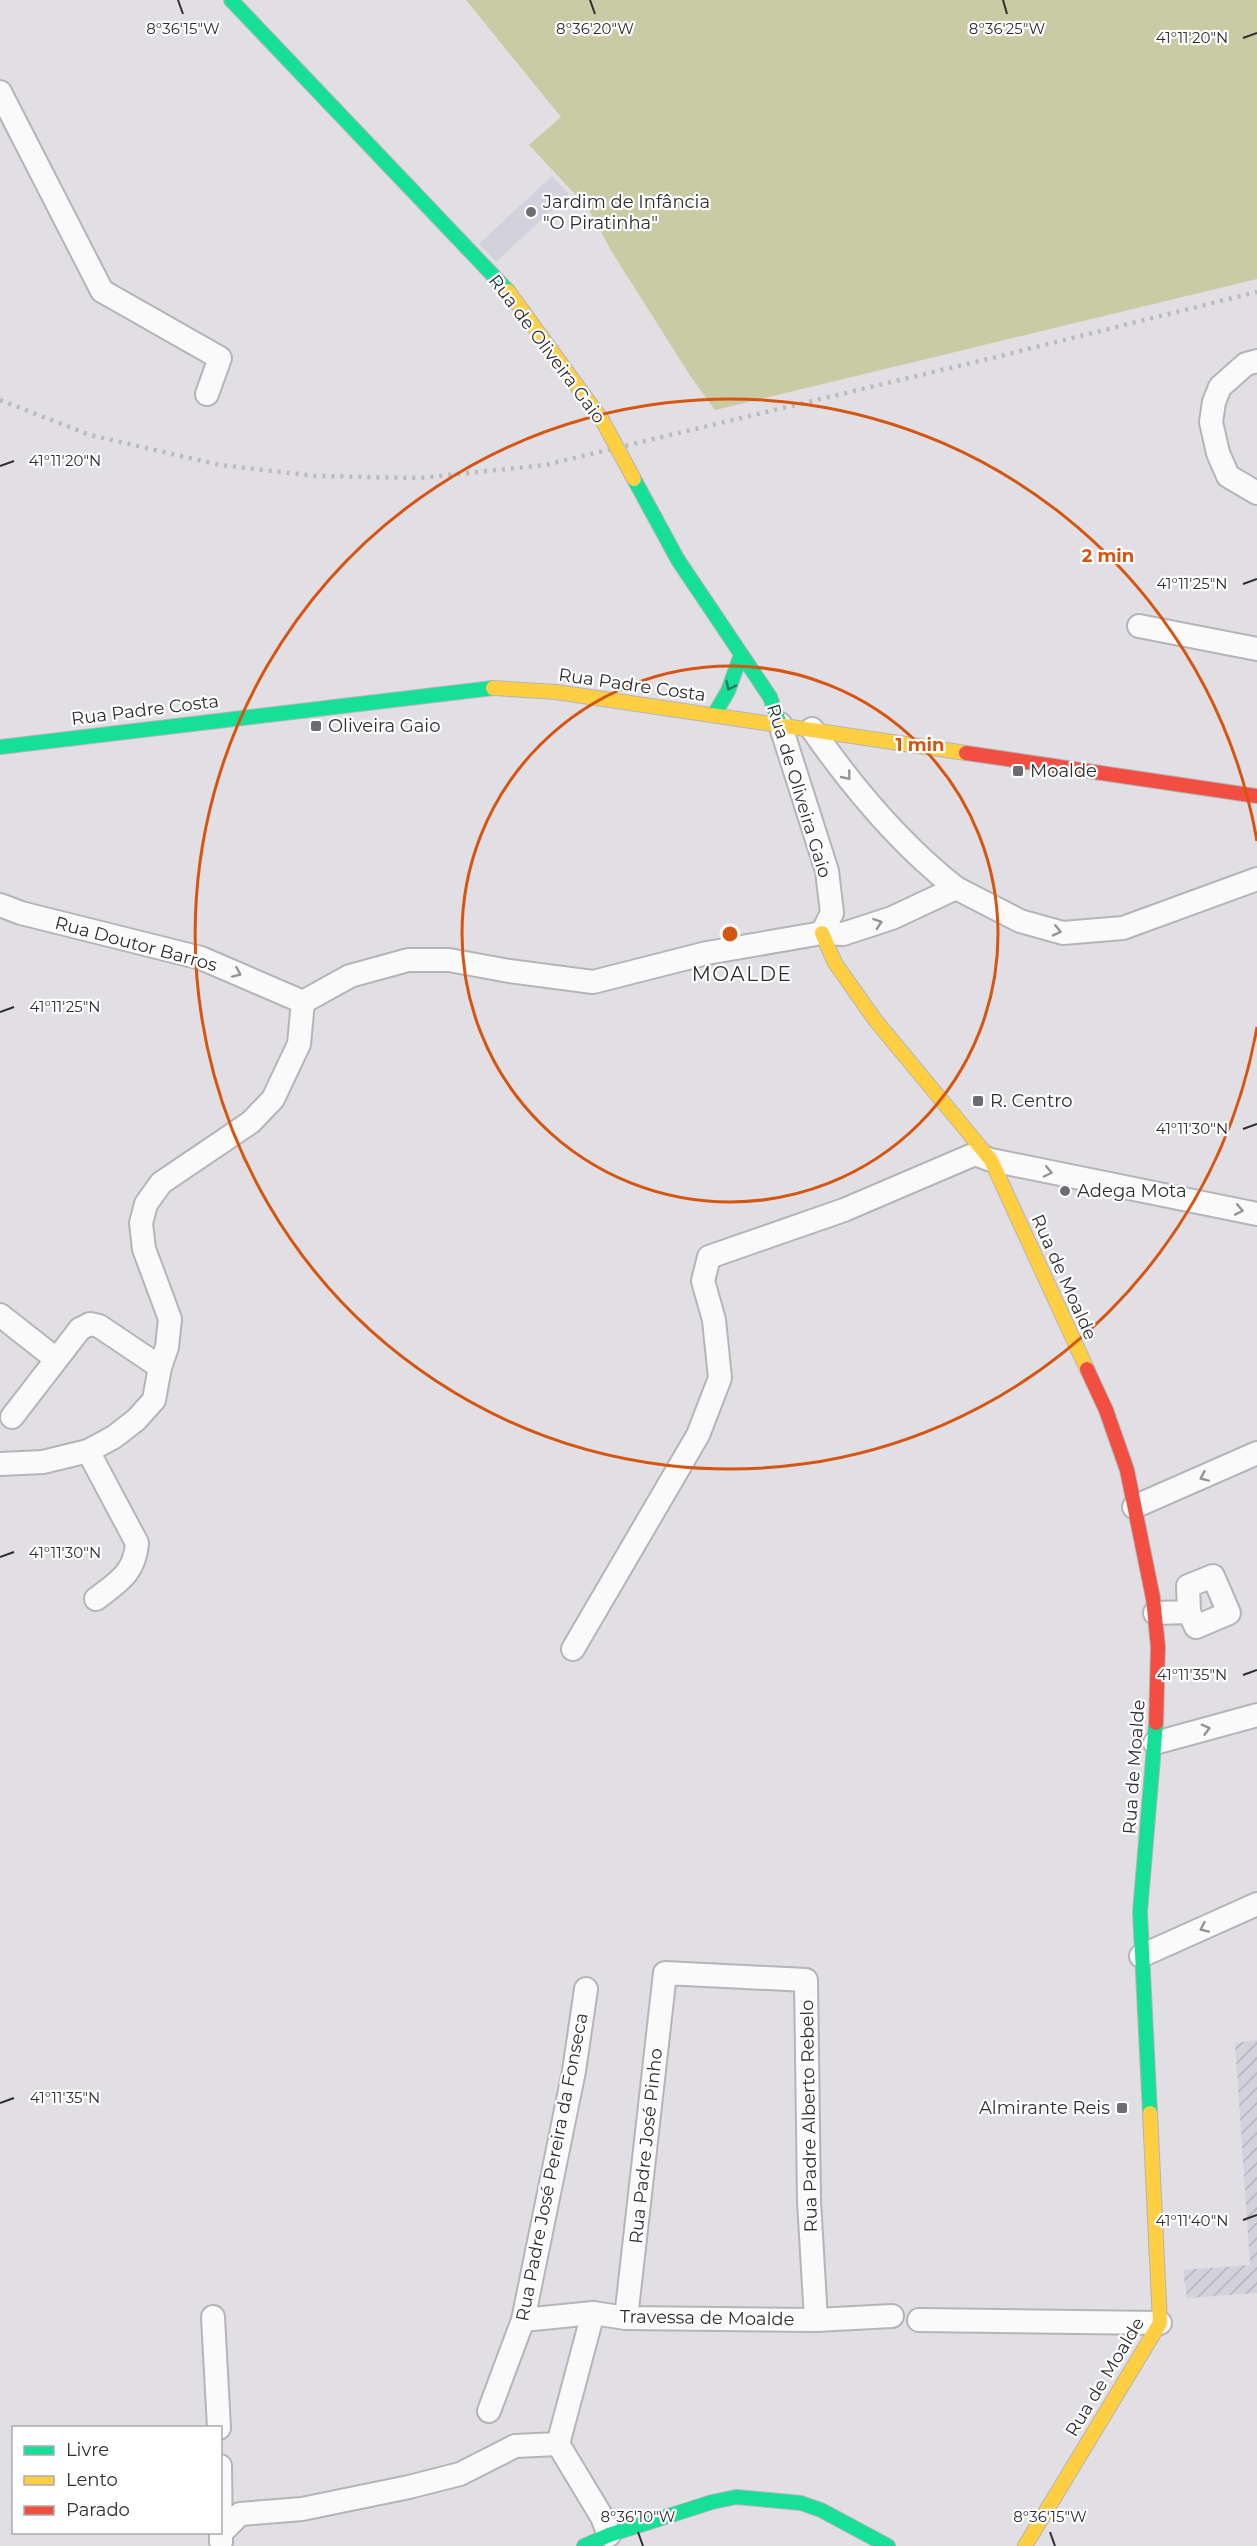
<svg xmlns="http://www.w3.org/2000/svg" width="1257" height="2546" viewBox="0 0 1257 2546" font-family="Montserrat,sans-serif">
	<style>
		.built { fill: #d3d1db }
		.industrial { fill: url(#industrial-furrows) }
		.green { fill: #c8cba3 }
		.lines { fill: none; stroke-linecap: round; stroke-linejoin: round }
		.street-casing { stroke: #b5b4b7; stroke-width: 26 }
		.fast-casing { stroke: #b5b4b7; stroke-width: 16 }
		.slow-casing { stroke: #b5b4b7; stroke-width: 16 }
		.jam-casing { stroke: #b5b4b7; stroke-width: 16 }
		.street { stroke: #fafafb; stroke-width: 22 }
		.fast { stroke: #16e098; stroke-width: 14 }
		.slow { stroke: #ffcf43; stroke-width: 14 }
		.jam { stroke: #f24e42; stroke-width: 14 }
		.rail { stroke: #bcbbbc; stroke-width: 4.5; stroke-dasharray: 3 6; stroke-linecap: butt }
		.slow-bridge-casing { stroke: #b5b4b7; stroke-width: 16; stroke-linecap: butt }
		.slow-bridge { stroke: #ffcf43; stroke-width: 14 }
		.oneway { stroke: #247e5f }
		.oneway2 { stroke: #949496 }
		.ticks { fill: none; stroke: #2f2e31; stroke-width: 2 }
		.ring { fill: none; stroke: #d65510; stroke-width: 3 }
		.poi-dot { fill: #6d6c70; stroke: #fff; stroke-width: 2 }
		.labels { text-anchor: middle; stroke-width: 4.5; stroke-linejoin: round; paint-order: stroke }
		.poi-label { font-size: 18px; fill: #2f2e31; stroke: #fff; text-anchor: start }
		.street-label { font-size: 18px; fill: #2f2e31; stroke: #fff }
		.neighbourhood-label { font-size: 20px; letter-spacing: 1.5px; fill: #2f2e31; stroke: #fff }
		.ticks-label { font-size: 15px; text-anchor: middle; fill: #2f2e31; stroke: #fff; stroke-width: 4.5; stroke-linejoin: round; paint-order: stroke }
		.centre { fill: #d65510; stroke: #fff; stroke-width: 3 }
		.ring-label { font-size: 18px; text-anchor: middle; font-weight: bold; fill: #d65510; stroke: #fff; stroke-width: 4.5; stroke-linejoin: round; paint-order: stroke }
	</style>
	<defs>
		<pattern id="industrial-furrows" width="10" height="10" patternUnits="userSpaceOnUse" patternTransform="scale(1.5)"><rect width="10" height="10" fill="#d3d1db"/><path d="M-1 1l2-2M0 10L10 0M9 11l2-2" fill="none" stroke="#b5b4bc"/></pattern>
	</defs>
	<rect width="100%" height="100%" fill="#e1dfe4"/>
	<!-- built -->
	<path class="built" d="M552 176 569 194 496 262 479 244Z"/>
	<!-- industrial -->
	<path class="industrial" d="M1257 2040V2293L1187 2298 1183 2270 1250 2265 1235 2043Z"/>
	<!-- green -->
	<path class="green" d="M466 0H1257V279L715 410 691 377 612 252 588 208 529 145 561 117Z"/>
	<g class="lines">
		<!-- street casing -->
		<g class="street-casing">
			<g id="street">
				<path d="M0 92 102 291 220 358 207 394"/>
				<path d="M1257 361 1246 364 1220 387 1214 402 1211 422 1218 453 1228 476 1257 493"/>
				<path d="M1139 626 1257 649"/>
				<path d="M780 724 827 871 832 913 822 933"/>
				<path d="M812 729C853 788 900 844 956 888"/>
				<path d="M0 905 21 913 201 958 303 1002"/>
				<path d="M303 1002 350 976 408 960H449L509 971 593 982 707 953 822 933 843 934 892 918 956 888 1020 921 1063 933 1123 928 1257 879"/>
				<path d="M0 1315 56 1359"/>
				<path d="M12 1417 80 1329 90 1324 99 1326 160 1367"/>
				<path d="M88 1451 137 1543C135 1573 118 1582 96 1599"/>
				<path d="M0 1464 43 1462 88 1451 114 1437 136 1420 154 1400 160 1367 167 1347 170 1319 144 1249 141 1223 146 1204 161 1183 251 1122 273 1099 299 1044 303 1002"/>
				<path d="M1134 1507 1257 1453"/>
				<path d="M1155 1613 1189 1612 1196 1627 1229 1613 1213 1576 1188 1586 1189 1612"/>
				<path d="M573 1649 698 1435 720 1378 714 1320 703 1281 709 1257 844 1210 975 1154 991 1160 1257 1214"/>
				<path d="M1155 1743 1257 1715"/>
				<path d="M1141 1956 1257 1904"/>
				<path d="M213 2317 219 2428"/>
				<path d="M626 2318 665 1973 806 1980 809 2201 816 2320"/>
				<path d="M523 2320 593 2313 626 2318 816 2320 892 2316"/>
				<path d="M919 2320 1160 2323"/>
				<path d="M489 2411 523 2320 574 2071 586 1989"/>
				<path d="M558 2444 602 2517 609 2535"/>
				<path d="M220 2466 221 2542"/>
				<path d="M221 2533 240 2514 302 2509 409 2487 460 2474 515 2446 558 2444 593 2313"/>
			</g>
		</g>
		<!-- fast casing -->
		<g class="fast-casing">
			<g id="fast">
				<path d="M231 0 508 291"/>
				<path d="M634 479 678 560 770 697 780 724"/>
				<path d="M714 715 728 691 741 655"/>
				<path d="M0 747 493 688"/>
				<path d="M1150 2113 1140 1912 1156 1723"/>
				<path d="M584 2546 609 2535 712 2502 736 2497 801 2503 821 2510 888 2546"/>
			</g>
		</g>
		<!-- slow casing -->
		<g class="slow-casing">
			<g id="slow">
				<path d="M508 291 602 420"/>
				<path d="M493 688 556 692 966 753"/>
				<path d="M822 933 835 963 876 1021 991 1160 1087 1369"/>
				<path d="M1025 2546 1160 2323 1150 2113"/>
			</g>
		</g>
		<!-- jam casing -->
		<g class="jam-casing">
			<g id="jam">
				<path d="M966 753 1257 796"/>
				<path d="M1087 1369 1106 1410 1127 1470 1153 1598 1158 1647 1156 1723"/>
			</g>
		</g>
		<!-- street -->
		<use href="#street" class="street"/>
		<!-- fast -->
		<use href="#fast" class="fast"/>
		<!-- slow -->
		<use href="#slow" class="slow"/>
		<!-- jam -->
		<use href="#jam" class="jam"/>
		<!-- rail -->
		<path class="rail" d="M0 400 90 435 220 465 316 476 420 478 545 465 1000 356 1257 292"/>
		<!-- slow-bridge casing -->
		<g class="slow-bridge-casing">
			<path id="slow-bridge" d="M602 420 634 479"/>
		</g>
		<!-- slow-bridge -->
		<use href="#slow-bridge" class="slow-bridge"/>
	</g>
	<!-- one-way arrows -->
	<defs><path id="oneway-chevron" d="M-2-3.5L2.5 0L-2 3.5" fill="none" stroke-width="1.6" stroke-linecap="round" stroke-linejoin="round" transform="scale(1.5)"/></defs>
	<use class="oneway" href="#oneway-chevron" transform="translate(730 686) rotate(116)"/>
	<g class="oneway2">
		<use href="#oneway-chevron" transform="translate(847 776) rotate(51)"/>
		<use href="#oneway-chevron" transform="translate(878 923) rotate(-19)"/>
		<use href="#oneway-chevron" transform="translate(1057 931) rotate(13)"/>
		<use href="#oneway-chevron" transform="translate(237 973) rotate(23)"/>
		<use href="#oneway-chevron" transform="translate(1048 1172) rotate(12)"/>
		<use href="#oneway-chevron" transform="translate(1239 1210) rotate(11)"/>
		<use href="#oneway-chevron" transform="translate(1204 1477) rotate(156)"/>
		<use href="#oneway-chevron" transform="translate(1206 1729) rotate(-15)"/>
		<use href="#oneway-chevron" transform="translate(1204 1928) rotate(156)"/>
	</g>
	<!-- ticks -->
	<path class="ticks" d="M178 0 183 14M590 0 595 14M1003 0 1007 14M1243 38 1257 33M0 466 14 461M1243 584 1257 579M0 1012 14 1007M1243 1129 1257 1124M0 1557 14 1552M1243 1675 1257 1670M0 2103 14 2098M1243 2220 1257 2215M638 2532 643 2546M1050 2532 1055 2546"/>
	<!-- distance rings -->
	<g class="ring">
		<circle cx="730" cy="934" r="268"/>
		<path d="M1257 1027A535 535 0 1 1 1257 841"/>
	</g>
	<!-- markers -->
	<g class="poi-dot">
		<circle cx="531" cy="212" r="6"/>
		<rect x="310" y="720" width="12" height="12" rx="3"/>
		<rect x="1012" y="765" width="12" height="12" rx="3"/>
		<rect x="972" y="1095" width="12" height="12" rx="3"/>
		<circle cx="1065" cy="1191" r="6"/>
		<rect x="1116" y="2102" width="12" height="12" rx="3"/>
	</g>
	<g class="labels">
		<!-- poi labels -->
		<g class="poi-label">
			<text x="543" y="208">Jardim de Infância<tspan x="543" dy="21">"O Piratinha"</tspan></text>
			<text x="328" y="732">Oliveira Gaio</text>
			<text x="1030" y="777">Moalde</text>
			<text x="990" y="1107">R. Centro</text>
			<text x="1077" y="1197">Adega Mota</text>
			<text x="1110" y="2114" text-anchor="end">Almirante Reis</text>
		</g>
		<!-- street labels -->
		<g class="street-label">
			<text transform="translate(547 349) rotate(53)" y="6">Rua de Oliveira Gaio</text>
			<text transform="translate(632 685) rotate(8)" y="6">Rua Padre Costa</text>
			<text transform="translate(145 710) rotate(-7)" y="6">Rua Padre Costa</text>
			<text transform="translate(799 791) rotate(73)" y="6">Rua de Oliveira Gaio</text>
			<text transform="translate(136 944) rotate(15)" y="6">Rua Doutor Barros</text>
			<text transform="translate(1064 1277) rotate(66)" y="6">Rua de Moalde</text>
			<text transform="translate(1134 1767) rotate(-86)" y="6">Rua de Moalde</text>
			<text transform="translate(809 2116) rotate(-91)" y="6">Rua Padre Alberto Rebelo</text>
			<text transform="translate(646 2146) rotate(-84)" y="6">Rua Padre José Pinho</text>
			<text transform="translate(552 2167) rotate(-79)" y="6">Rua Padre José Pereira da Fonseca</text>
			<text transform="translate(707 2318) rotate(1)" y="6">Travessa de Moalde</text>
			<text transform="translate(1105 2377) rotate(-59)" y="6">Rua de Moalde</text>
		</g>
		<!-- neighbourhood labels -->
		<g class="neighbourhood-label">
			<text x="742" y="981">MOALDE</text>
		</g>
	</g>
	<g class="ticks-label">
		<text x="183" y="34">8°36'15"W</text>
		<text x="1007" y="34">8°36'25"W</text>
		<text x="595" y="34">8°36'20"W</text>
		<text x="1192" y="43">41°11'20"N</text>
		<text x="65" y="466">41°11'20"N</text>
		<text x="1192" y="589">41°11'25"N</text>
		<text x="65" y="1012">41°11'25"N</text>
		<text x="1192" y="1134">41°11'30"N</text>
		<text x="65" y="1558">41°11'30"N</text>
		<text x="1192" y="1680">41°11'35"N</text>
		<text x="65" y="2103">41°11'35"N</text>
		<text x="1192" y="2226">41°11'40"N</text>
		<text x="638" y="2522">8°36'10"W</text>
		<text x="1050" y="2522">8°36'15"W</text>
	</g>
	<circle cx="730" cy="934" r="9" class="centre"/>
	<g class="ring-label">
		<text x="1108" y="562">2 min</text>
		<text x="920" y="751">1 min</text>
	</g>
	<!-- legend -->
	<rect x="12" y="2426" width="210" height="108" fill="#ffffff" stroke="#acabad" stroke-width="1.5"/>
	<rect x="24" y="2446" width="30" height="9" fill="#16e098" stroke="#acabad" stroke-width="1.5"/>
	<text x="66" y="2456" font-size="18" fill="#2f2e31">Livre</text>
	<rect x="24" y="2476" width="30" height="9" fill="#ffcf43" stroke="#acabad" stroke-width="1.5"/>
	<text x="66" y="2486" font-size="18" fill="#2f2e31">Lento</text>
	<rect x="24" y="2506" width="30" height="9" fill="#f24e42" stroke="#acabad" stroke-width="1.5"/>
	<text x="66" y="2516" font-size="18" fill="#2f2e31">Parado</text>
</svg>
